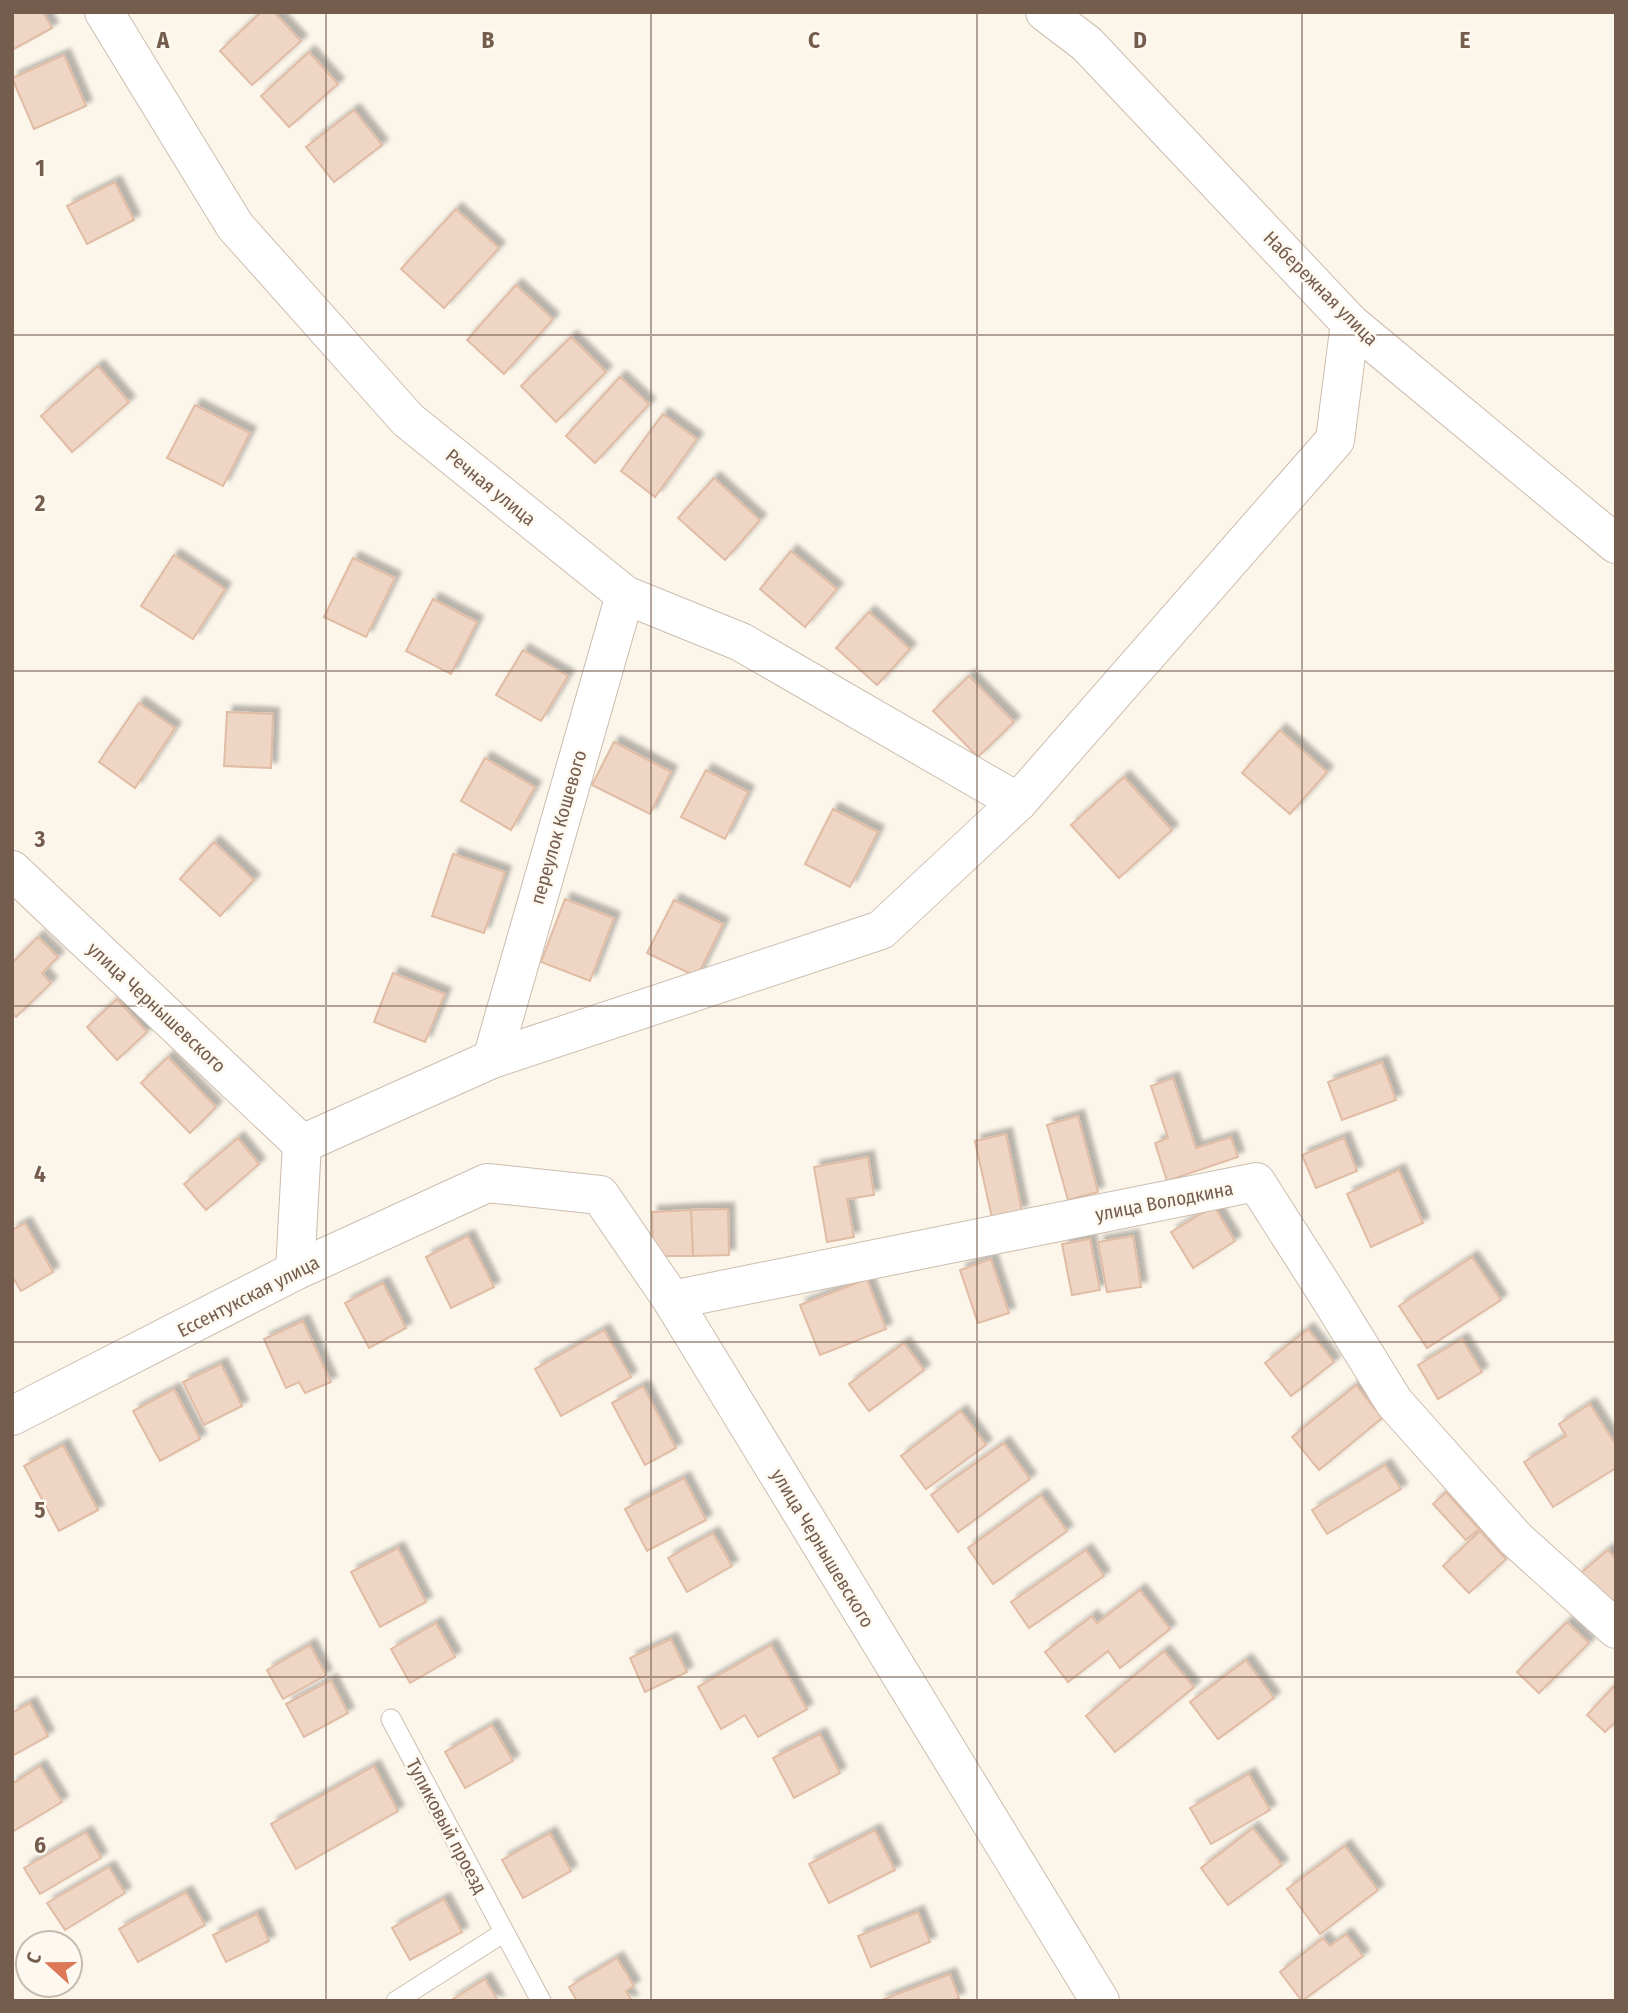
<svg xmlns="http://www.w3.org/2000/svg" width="1628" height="2013" viewBox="0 0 1628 2013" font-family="'Fira Sans Condensed',sans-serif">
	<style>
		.building { fill: #efd5c3; stroke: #e1bca5; stroke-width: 2; filter: url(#shadow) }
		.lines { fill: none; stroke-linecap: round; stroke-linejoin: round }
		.lane-casing { stroke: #cdbdb0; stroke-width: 21 }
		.street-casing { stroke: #cdbdb0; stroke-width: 40 }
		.lane { stroke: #fff; stroke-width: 19 }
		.street { stroke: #fff; stroke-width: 38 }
		.grid { fill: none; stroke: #755d4e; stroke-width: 2; stroke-opacity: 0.55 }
		.labels { text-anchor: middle; stroke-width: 5; stroke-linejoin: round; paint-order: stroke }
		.street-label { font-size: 19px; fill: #755d4e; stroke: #fef9f0 }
		.grid-label { font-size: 23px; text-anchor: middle; font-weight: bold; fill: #755d4e; stroke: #fef9f0; stroke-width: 5; stroke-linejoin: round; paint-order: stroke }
	</style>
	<defs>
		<filter id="shadow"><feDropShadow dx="6" dy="-6" stdDeviation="2" flood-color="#0004"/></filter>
	</defs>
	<rect width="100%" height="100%" fill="#fbf5ea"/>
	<!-- building -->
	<g class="building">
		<path d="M12 12H43L52 28 12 50Z"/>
		<path d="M261 12H274L301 41 252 85 220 51Z"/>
		<path d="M309 52 338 84 289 127 261 96Z"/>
		<path d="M64 55 86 106 34 129 12 78Z"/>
		<path d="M354 110 382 145 334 182 306 147Z"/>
		<path d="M115 182 134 220 87 244 67 206Z"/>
		<path d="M456 209 499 248 444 308 401 269Z"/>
		<path d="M516 285 553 319 504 374 467 340Z"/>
		<path d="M571 337 606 372 556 422 521 386Z"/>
		<path d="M98 366 129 402 72 452 41 416Z"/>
		<path d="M620 377 649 404 595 463 566 436Z"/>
		<path d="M195 405 250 433 223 486 167 458Z"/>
		<path d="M663 414 697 439 655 497 621 471Z"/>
		<path d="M714 478 760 520 725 560 678 518Z"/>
		<path d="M791 551 837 589 805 627 760 589Z"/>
		<path d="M174 555 225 589 193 639 141 606Z"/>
		<path d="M353 558 395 578 366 637 324 617Z"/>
		<path d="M433 599 477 622 451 674 406 651Z"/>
		<path d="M869 612 910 649 877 685 836 648Z"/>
		<path d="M523 650 568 676 541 721 496 695Z"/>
		<path d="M969 676 1014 722 978 757 933 711Z"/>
		<path d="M139 703 175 728 135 788 99 762Z"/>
		<path d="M227 712 273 714 271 768 224 766Z"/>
		<path d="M1280 730 1327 772 1290 814 1242 773Z"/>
		<path d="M614 742 671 772 650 814 592 785Z"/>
		<path d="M485 758 535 787 511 830 461 801Z"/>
		<path d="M706 770 748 792 725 839 681 817Z"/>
		<path d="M1124 777 1172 830 1119 878 1071 825Z"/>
		<path d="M833 809 878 832 850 887 805 864Z"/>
		<path d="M214 842 254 880 220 916 180 879Z"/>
		<path d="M453 854 505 872 484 933 432 916Z"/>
		<path d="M565 899 614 918 590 981 541 962Z"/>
		<path d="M674 900 723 924 697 977 647 953Z"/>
		<path d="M38 937 58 957 42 973 51 983 16 1017 12 1014V963Z"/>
		<path d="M393 973 445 994 425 1042 374 1022Z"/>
		<path d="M117 999 147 1032 117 1060 87 1027Z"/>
		<path d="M168 1057 216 1107 190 1133 141 1083Z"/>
		<path d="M1382 1062 1396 1100 1342 1120 1328 1082Z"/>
		<path d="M1173 1078 1196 1148 1231 1137 1238 1157 1167 1181 1155 1143 1168 1138 1151 1086Z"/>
		<path d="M1078 1116 1098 1192 1068 1200 1047 1125Z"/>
		<path d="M1006 1134 1022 1211 992 1218 975 1141Z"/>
		<path d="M238 1138 259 1164 206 1210 184 1184Z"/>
		<path d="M1344 1138 1357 1171 1316 1188 1302 1155Z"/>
		<path d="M868 1157 874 1195 847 1199 854 1237 827 1242 814 1167Z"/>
		<path d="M1399 1170 1423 1223 1371 1247 1347 1194Z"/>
		<path d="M1214 1206 1235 1241 1193 1268 1171 1232Z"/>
		<path d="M728 1209 729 1255 693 1256 691 1210Z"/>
		<path d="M691 1210 693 1256H653L652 1212Z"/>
		<path d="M25 1223 53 1272 21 1291 12 1276V1230Z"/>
		<path d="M468 1236 494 1287 451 1308 426 1257Z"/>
		<path d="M1133 1236 1141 1287 1107 1292 1098 1242Z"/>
		<path d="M1090 1239 1100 1290 1072 1295 1062 1244Z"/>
		<path d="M1472 1257 1501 1300 1427 1348 1399 1306Z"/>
		<path d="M991 1259 1009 1313 978 1323 960 1270Z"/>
		<path d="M867 1279 886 1329 820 1355 800 1305Z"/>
		<path d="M383 1283 406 1328 369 1348 345 1303Z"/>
		<path d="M303 1321 331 1382 305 1393 299 1382 286 1388 264 1339Z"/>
		<path d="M1308 1329 1334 1362 1291 1396 1265 1363Z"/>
		<path d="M604 1330 631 1377 561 1416 535 1369Z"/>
		<path d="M1462 1339 1482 1372 1438 1399 1418 1365Z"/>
		<path d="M904 1343 924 1370 869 1411 849 1384Z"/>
		<path d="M221 1364 242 1406 204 1425 183 1382Z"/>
		<path d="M1356 1385 1382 1418 1319 1470 1292 1437Z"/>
		<path d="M643 1386 676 1448 645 1465 612 1403Z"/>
		<path d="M174 1389 200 1439 160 1461 133 1411Z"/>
		<path d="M1590 1404 1616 1445V1468L1553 1507 1524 1462 1566 1436 1559 1424Z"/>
		<path d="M961 1411 986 1445 926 1489 901 1456Z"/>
		<path d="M1004 1443 1030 1479 958 1532 931 1495Z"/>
		<path d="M63 1445 98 1510 59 1531 24 1466Z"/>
		<path d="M1385 1465 1401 1489 1327 1534 1312 1510Z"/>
		<path d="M684 1478 706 1520 647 1551 625 1509Z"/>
		<path d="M1446 1492 1479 1529 1466 1540 1433 1504Z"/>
		<path d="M1041 1495 1067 1531 993 1584 968 1548Z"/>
		<path d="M1480 1531 1506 1559 1469 1593 1443 1566Z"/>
		<path d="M713 1533 732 1566 687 1592 668 1558Z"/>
		<path d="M398 1548 426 1602 380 1627 351 1572Z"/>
		<path d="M1086 1550 1104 1576 1029 1628 1011 1602Z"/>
		<path d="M1608 1550 1616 1559V1599L1605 1608 1577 1576Z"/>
		<path d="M1140 1590 1170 1629 1120 1668 1108 1651 1068 1682 1045 1652 1092 1616 1097 1623Z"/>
		<path d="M1567 1622 1589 1643 1539 1693 1517 1672Z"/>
		<path d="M436 1623 455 1657 410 1683 391 1649Z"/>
		<path d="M671 1639 687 1672 645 1692 630 1658Z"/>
		<path d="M310 1645 326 1675 283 1699 267 1670Z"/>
		<path d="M771 1645 807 1709 758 1737 745 1715 721 1729 698 1687Z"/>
		<path d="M1164 1651 1194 1687 1115 1752 1086 1716Z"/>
		<path d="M1246 1660 1274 1698 1218 1739 1190 1702Z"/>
		<path d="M331 1680 348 1713 304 1737 286 1704Z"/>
		<path d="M1616 1684V1721L1605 1732 1587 1715Z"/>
		<path d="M30 1703 48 1736 12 1756V1713Z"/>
		<path d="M492 1725 513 1761 465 1788 445 1752Z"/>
		<path d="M820 1734 840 1773 794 1798 773 1758Z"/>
		<path d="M40 1766 62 1802 12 1832V1784Z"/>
		<path d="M374 1766 398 1811 296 1869 271 1824Z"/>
		<path d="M1249 1774 1270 1810 1211 1844 1190 1808Z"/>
		<path d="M1253 1828 1282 1865 1228 1905 1201 1868Z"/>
		<path d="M875 1830 895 1870 829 1903 809 1864Z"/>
		<path d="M86 1832 101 1858 40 1894 24 1868Z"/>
		<path d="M550 1833 571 1871 523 1898 502 1860Z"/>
		<path d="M1345 1846 1378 1890 1320 1934 1287 1889Z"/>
		<path d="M109 1867 125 1893 65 1930 47 1903Z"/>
		<path d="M186 1892 205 1925 138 1962 119 1929Z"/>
		<path d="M444 1899 462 1932 410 1960 392 1928Z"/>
		<path d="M918 1912 930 1942 871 1967 858 1936Z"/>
		<path d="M257 1914 269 1941 226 1962 213 1935Z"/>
		<path d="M1346 1934 1363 1956 1302 2001 1280 1972 1323 1938 1330 1946Z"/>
		<path d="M617 1958 634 1986 626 1991 632 2001H577L569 1987Z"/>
		<path d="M950 1974 959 1998 951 2001H879Z"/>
		<path d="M485 1979 498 2001H450Z"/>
	</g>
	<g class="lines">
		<!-- lane casing -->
		<g class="lane-casing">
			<g id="lane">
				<path d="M391 1719 541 2001"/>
				<path d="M396 2001 503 1933"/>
			</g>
		</g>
		<!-- street casing -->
		<g class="street-casing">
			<g id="street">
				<path d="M104 12 235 226 408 420 625 595 741 642 1018 802"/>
				<path d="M1045 12 1087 44 1350 323 1616 544"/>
				<path d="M12 870 302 1144"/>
				<path d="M492 1059 625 595"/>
				<path d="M295 1271 302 1144 492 1059 881 930 1018 802 1335 440 1350 323"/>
				<path d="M672 1300 1256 1182 1330 1298 1394 1402 1516 1539 1616 1629"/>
				<path d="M12 1416 295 1271 487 1183 600 1195 672 1300 1100 2001"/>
			</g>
		</g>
		<!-- lane -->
		<use href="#lane" class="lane"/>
		<!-- street -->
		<use href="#street" class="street"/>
	</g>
	<!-- grid -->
	<path class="grid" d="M326 12V2001M651 12V2001M977 12V2001M1302 12V2001M12 335H1616M12 671H1616M12 1006H1616M12 1342H1616M12 1677H1616"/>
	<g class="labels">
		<!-- street labels -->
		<g class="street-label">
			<text transform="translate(1321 288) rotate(45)" y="7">Набережная улица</text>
			<text transform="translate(491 487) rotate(39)" y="7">Речная улица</text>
			<text transform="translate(558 827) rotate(-74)" y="7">переулок Кошевого</text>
			<text transform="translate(157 1007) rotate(43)" y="7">улица Чернышевского</text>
			<text transform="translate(1164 1201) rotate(-11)" y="7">улица Володкина</text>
			<text transform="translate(248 1296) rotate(-27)" y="7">Ессентукская улица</text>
			<text transform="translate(823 1548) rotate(59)" y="7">улица Чернышевского</text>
			<text transform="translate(447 1826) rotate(62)" y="7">Тупиковый проезд</text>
		</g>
	</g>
	<g class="grid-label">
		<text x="163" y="48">A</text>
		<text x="488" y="48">B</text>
		<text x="814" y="48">C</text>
		<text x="1140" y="48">D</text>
		<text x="1465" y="48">E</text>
		<text x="40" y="176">1</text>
		<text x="40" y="511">2</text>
		<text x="40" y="847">3</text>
		<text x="40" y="1182">4</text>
		<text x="40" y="1518">5</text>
		<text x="40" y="1853">6</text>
	</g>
	<!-- border -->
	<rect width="1628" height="2013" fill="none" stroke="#755d4e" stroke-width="28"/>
	<!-- north arrow -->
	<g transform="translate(49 1964) rotate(291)"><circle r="33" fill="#fef9f0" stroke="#c7bbaf" stroke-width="2"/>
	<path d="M0-5L12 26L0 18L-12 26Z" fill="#dc7858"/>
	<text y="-10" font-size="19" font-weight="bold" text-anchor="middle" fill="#755d4e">С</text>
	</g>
</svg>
